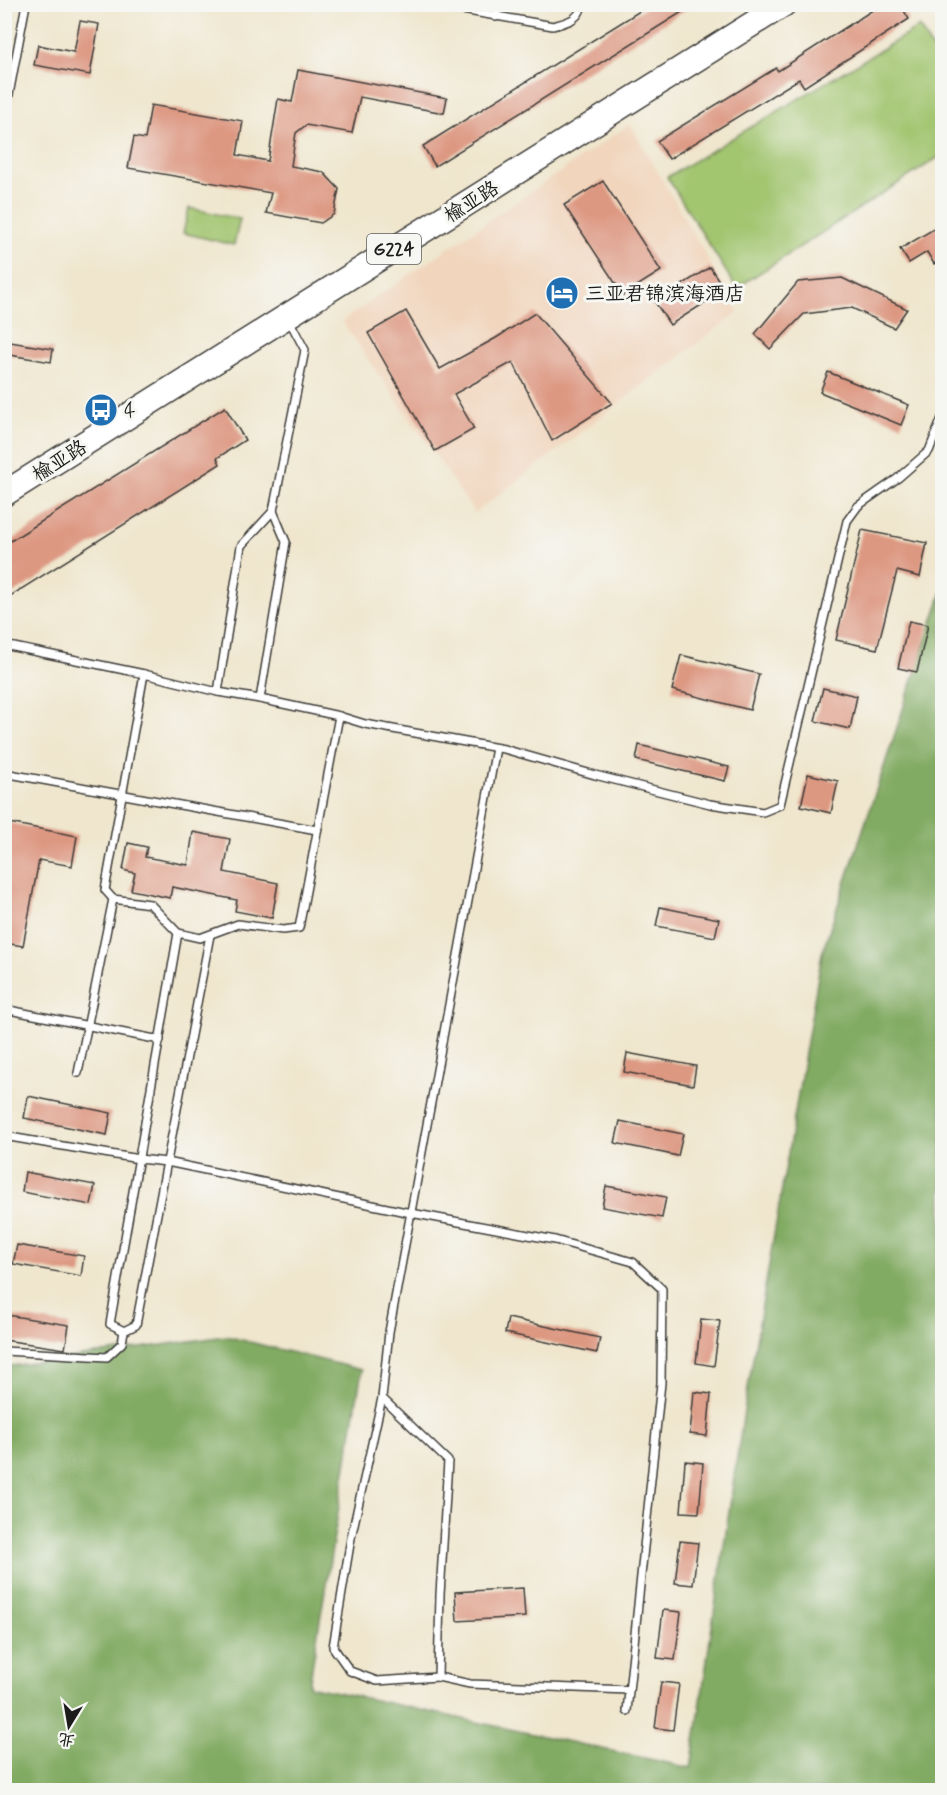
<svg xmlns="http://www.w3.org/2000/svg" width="947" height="1795" viewBox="0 0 947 1795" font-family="Mynerve,'LXGW WenKai TC',sans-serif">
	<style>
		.built { fill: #f1d5bd }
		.green { fill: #a2c56f; stroke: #5f7046; stroke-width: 1.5 }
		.forest { fill: #81aa62; stroke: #4e633f; stroke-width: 1.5 }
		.building { fill: #dd9882 }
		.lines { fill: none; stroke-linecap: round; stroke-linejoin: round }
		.service-casing { stroke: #3c3a37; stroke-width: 10 }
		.trunk-casing { stroke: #3c3a37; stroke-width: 27 }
		.service { stroke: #fff; stroke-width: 7 }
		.trunk { stroke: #fff; stroke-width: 24 }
		.labels { text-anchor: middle; stroke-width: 6; stroke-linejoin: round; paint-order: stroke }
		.shield { fill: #f6f6f2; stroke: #5d5d5c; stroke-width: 1.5 }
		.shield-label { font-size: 18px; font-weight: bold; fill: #1c1c1c }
		.street-label { font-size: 20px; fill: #1c1c1c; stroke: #f6f6f2 }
		.poi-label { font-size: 20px; fill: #1c1c1c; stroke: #f6f6f2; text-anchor: start }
	</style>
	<rect width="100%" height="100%" fill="#f6f6f2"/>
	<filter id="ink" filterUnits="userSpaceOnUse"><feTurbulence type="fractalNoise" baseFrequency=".0167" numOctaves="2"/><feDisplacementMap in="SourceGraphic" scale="12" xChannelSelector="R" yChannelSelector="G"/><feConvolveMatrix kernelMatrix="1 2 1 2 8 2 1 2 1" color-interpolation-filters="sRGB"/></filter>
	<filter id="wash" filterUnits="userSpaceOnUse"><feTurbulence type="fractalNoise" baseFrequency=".008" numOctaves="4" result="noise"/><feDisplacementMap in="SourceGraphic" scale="24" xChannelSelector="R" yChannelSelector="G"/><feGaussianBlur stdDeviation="1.35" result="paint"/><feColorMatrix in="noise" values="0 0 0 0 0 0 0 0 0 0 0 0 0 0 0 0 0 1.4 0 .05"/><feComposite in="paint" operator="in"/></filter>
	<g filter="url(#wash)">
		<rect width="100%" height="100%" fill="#efe6cd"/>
		<!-- built -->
		<path class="built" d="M630 124 738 312 475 513 342 321Z"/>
		<!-- green -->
		<g class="green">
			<path d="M919 27 942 65V155L741 285 735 286 667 177Z"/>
			<path d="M189 208 240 219 234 245 183 233Z"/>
		</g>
		<!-- forest -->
		<path class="forest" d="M942 592V1790H5L4 1367 226 1336 362 1370 309 1686 691 1768 743 1417 822 953Z"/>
		<g id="blocks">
			<!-- building -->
			<g class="building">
				<path d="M651 4H695L435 166 423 146Z"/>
				<path d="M882 4H900L909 19 804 87 799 79 669 159 657 141 776 68 778 71Z"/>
				<path d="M80 21 99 24 90 75 34 65 38 45 74 52Z"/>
				<path d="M298 70 447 98 444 113 360 97 352 133 306 125 296 133 291 166 323 172 339 189 334 214 321 223 266 213 271 193 128 168 134 137 145 139 151 105 243 121 237 155 268 161 278 99 292 102Z"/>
				<path d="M603 181 661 271 623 295 564 205Z"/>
				<path d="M942 224V259L934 264 927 252 909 263 900 249Z"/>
				<path d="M710 267 725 290 670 325 655 302Z"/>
				<path d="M842 278 907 309 894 328 852 308 804 314 770 349 755 334 798 282Z"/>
				<path d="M406 311 440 369 496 338 535 313 612 403 552 441 513 362 454 394 474 429 435 451 368 333Z"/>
				<path d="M4 341 53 349 51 362 4 354Z"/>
				<path d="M828 372 909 405 901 425 820 392Z"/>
				<path d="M225 407 245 440 217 458 220 464 4 600V545Z"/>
				<path d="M862 530 927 543 920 577 897 571 877 649 836 640Z"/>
				<path d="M909 621 928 625 917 672 898 668Z"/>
				<path d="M681 655 759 674 750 710 672 690Z"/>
				<path d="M823 688 857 696 850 729 815 721Z"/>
				<path d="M639 745 729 767 725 781 636 760Z"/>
				<path d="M808 774 838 781 831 813 801 806Z"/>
				<path d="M4 822 77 836 72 866 39 860 23 946 4 943Z"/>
				<path d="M193 832 230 839 224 872 278 883 272 918 235 911 237 900 172 887 170 898 131 890 135 873 123 870 128 843 147 847 145 857 188 865Z"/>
				<path d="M660 907 719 919 715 937 656 926Z"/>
				<path d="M627 1053 696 1066 693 1085 624 1072Z"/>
				<path d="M28 1096 111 1113 107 1135 24 1118Z"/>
				<path d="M620 1121 683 1134 678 1156 615 1143Z"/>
				<path d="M25 1172 95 1185 91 1205 22 1192Z"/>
				<path d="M606 1186 666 1197 662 1218 602 1207Z"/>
				<path d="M17 1245 84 1256 81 1276 13 1264Z"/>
				<path d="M7 1315 69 1325 65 1349 4 1340Z"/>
				<path d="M508 1318 600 1338 597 1353 505 1333Z"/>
				<path d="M701 1319 720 1321 714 1366 696 1363Z"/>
				<path d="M694 1392 711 1394 707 1436 690 1434Z"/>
				<path d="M685 1461 703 1463 699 1513 681 1512Z"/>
				<path d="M680 1541 698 1543 693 1585 675 1583Z"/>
				<path d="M523 1588 525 1617 457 1621 455 1592Z"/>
				<path d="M663 1610 681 1612 675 1660 657 1658Z"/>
				<path d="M661 1682 679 1684 673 1730 655 1728Z"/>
			</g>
		</g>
	</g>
	<g filter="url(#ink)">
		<use href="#blocks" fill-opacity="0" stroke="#3c3a37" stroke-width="1.5"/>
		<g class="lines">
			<!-- service casing -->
			<g class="service-casing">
				<g id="service">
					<path d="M428 4 553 26C567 22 580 20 582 4"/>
					<path d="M496 17 498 4"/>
					<path d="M4 121 26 4"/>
					<path d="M4 645 144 674 218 692 260 699 339 716 365 724 504 749 595 775 710 804 763 812 780 805 847 521 858 506 898 478 929 451 942 418"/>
					<path d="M144 674 105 890 113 899 150 904 178 933 200 938 238 924 283 930 299 928 339 716"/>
					<path d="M218 692 241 546 273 511 305 350 289 320"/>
					<path d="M260 699 286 542 273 511"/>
					<path d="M496 748 389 1332 382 1398 448 1461 440 1595 438 1677 470 1684 629 1690"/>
					<path d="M4 773 317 830"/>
					<path d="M178 933 110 1324 124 1331 136 1325 210 935"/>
					<path d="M4 1009 160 1040"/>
					<path d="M78 1073 113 899"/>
					<path d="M4 1136 139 1159 167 1162 411 1213 555 1240 633 1262 662 1289 661 1383 627 1711"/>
					<path d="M4 1351 107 1357 122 1343 124 1331"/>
					<path d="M382 1398 351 1538 333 1647 350 1671 377 1681 438 1677"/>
				</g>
			</g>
			<!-- trunk casing -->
			<g class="trunk-casing">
				<path id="trunk" d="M4 494 784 4"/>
			</g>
			<!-- service -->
			<use href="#service" class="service"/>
			<!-- trunk -->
			<use href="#trunk" class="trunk"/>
		</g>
	</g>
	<!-- icons -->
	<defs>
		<g id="hotel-disc" transform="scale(1.725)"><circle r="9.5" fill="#1f6fb2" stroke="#f6f6f2"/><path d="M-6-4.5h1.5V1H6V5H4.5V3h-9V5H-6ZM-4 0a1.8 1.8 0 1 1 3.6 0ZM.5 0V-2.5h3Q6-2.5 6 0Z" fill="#fff"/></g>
		<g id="bus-disc" transform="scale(1.725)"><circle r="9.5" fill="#1f6fb2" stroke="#f6f6f2"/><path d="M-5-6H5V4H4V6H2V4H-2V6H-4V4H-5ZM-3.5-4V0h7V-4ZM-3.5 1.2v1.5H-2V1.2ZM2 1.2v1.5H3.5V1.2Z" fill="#fff"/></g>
	</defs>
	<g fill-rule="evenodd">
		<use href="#hotel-disc" x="562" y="293"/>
		<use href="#bus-disc" x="101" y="410"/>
	</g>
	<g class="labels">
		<!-- shield labels -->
		<rect class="shield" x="367" y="234" width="54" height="30" rx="4.5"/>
		<g class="shield-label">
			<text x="394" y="255">G224</text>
		</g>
		<!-- street labels -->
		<g class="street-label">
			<text transform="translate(471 201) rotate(-32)" y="7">榆亚路</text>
			<text transform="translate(59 460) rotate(-32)" y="7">榆亚路</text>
		</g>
		<!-- poi labels -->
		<g class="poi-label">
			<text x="585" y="300">三亚君锦滨海酒店</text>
			<text x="124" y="417">4</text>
		</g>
	</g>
	<!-- margin -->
	<rect width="947" height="1795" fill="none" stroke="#f6f6f2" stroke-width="24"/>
	<!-- north arrow -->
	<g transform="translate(69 1726) rotate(191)" stroke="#f6f6f2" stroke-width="4.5" paint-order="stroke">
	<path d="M0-4.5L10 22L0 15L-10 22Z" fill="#1c1c1c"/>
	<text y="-9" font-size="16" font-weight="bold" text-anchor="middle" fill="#1c1c1c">北</text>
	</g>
</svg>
